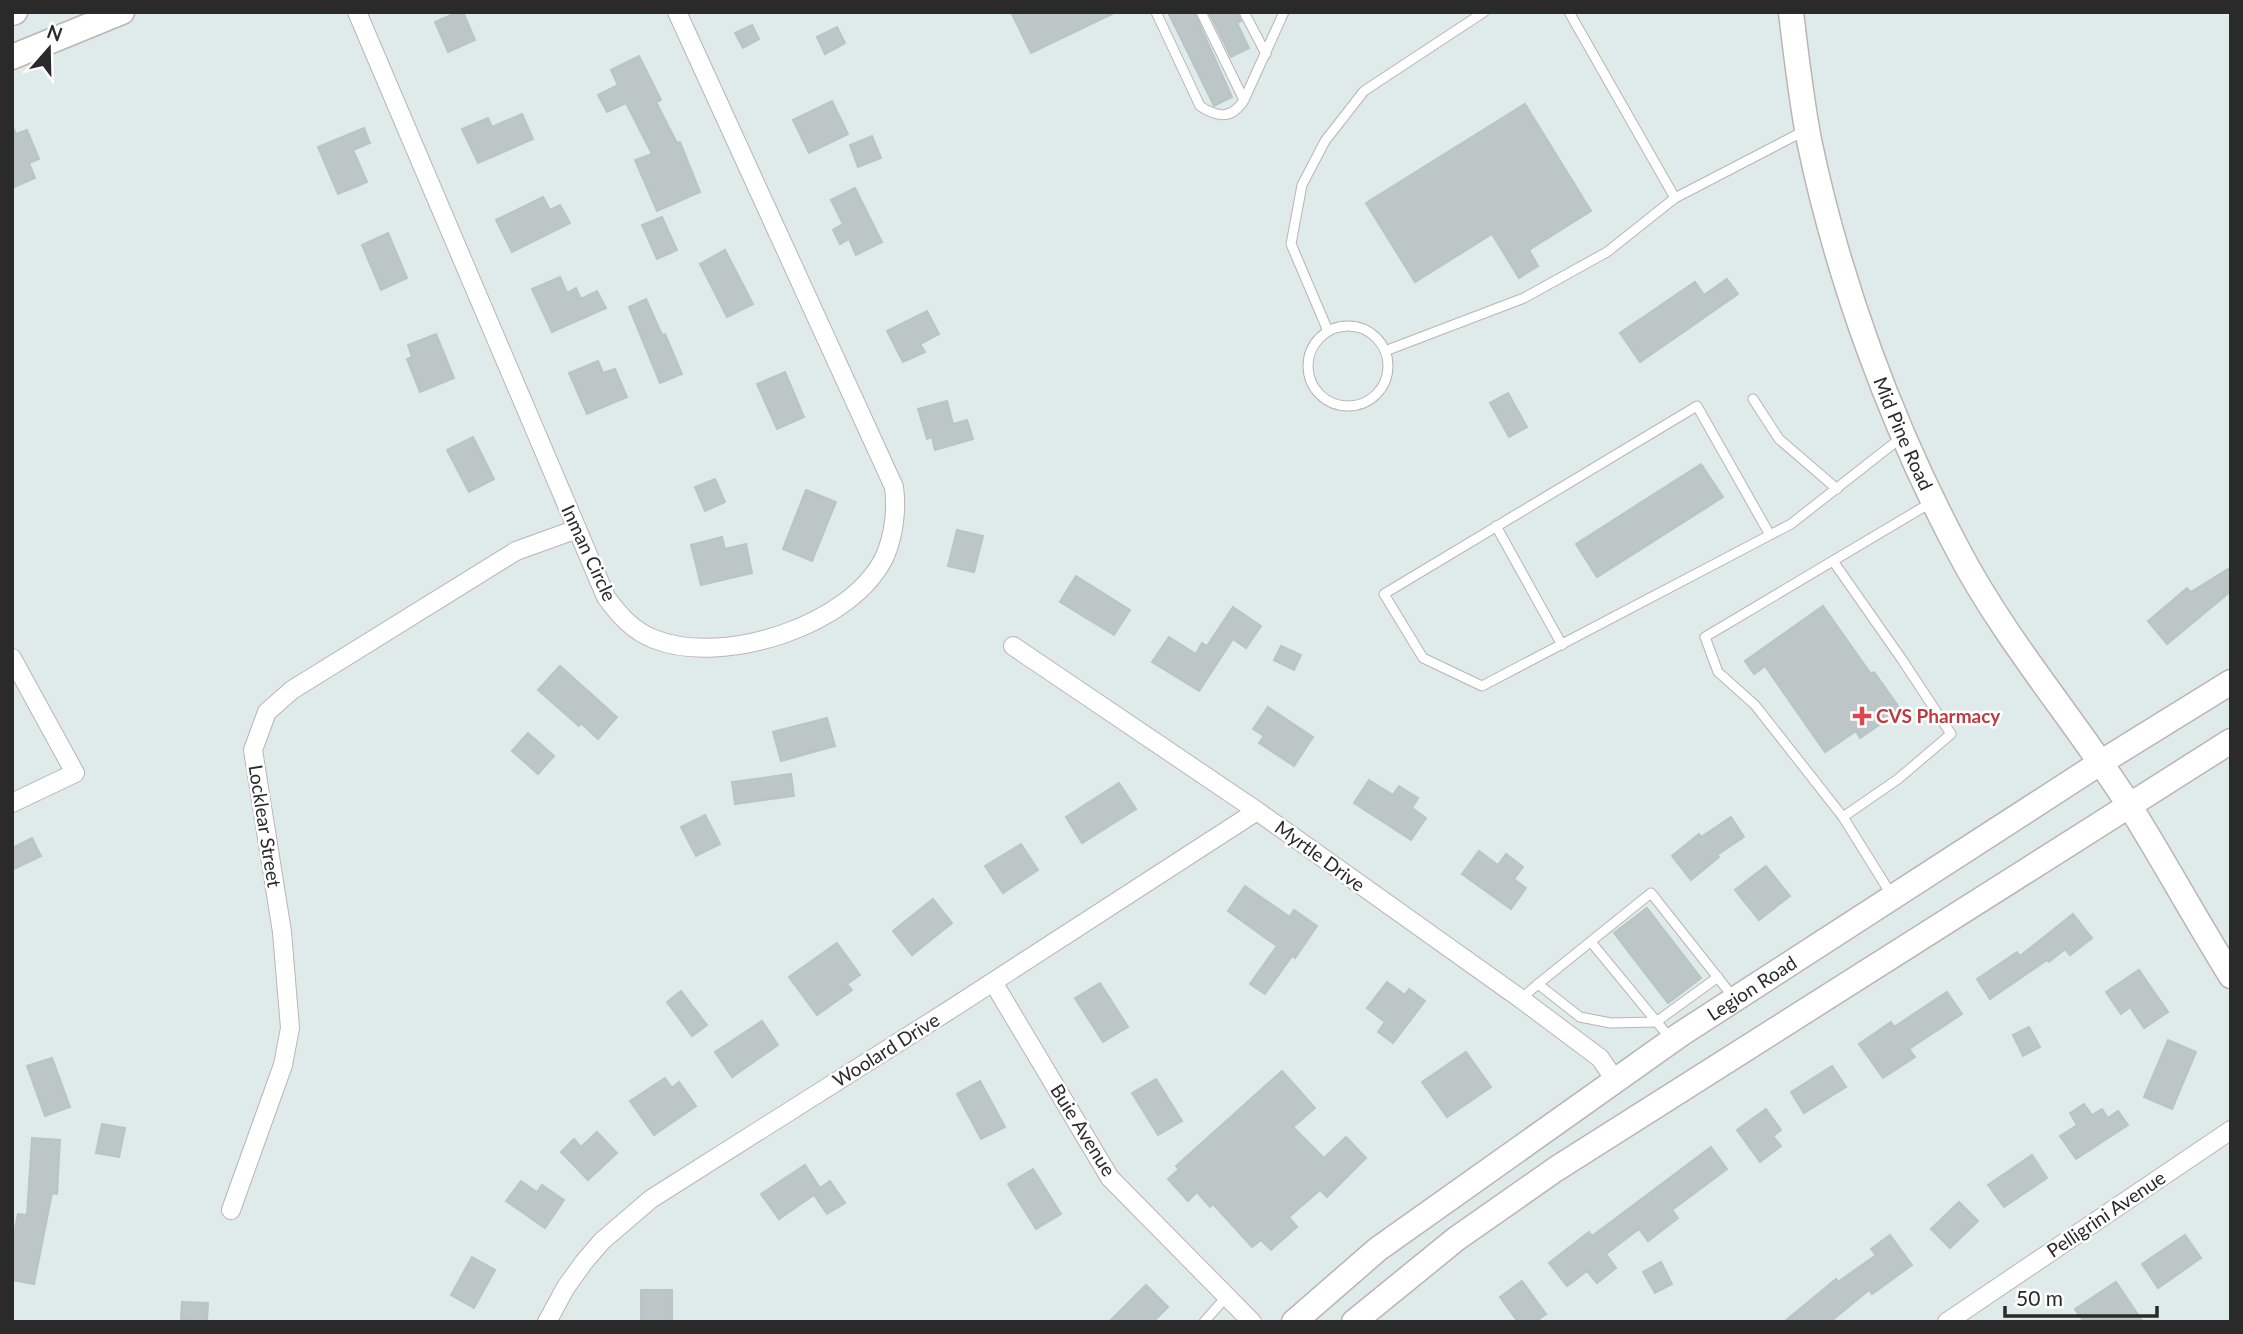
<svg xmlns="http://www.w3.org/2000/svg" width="2243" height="1334" viewBox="0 0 2243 1334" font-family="Lato,sans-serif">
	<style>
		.building { fill: #bdc6c6; stroke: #b7c5c6; stroke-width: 2 }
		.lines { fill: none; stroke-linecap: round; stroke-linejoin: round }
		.lane-casing { stroke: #bcb4b1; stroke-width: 11 }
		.street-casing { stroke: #bcb4b1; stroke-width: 20 }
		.secondary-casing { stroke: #bcb4b1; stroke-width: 27 }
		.lane { stroke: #fff; stroke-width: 9 }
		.street { stroke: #fff; stroke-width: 18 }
		.secondary { stroke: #fff; stroke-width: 24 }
		.health-dot { fill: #e0444e; stroke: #fff; stroke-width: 2.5 }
		.labels { text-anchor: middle; stroke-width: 5; stroke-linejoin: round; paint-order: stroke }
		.street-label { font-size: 19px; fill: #2a2a2a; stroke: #fff }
		.health-label { font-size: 19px; font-weight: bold; fill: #be3a42; stroke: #fff; text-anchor: start }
	</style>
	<rect width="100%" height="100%" fill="#deebea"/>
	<!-- building -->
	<g class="building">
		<path d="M458 12H463L475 40 448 52 435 22Z"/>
		<path d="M1011 12H1116L1031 53Z"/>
		<path d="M1168 12H1194L1232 97 1214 106Z"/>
		<path d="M1209 12H1237L1241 21 1237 23 1249 48 1231 57Z"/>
		<path d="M752 25 759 39 743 48 735 33Z"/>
		<path d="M837 27 845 43 825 54 817 37Z"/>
		<path d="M639 56 661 100 656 102 677 143 680 142 700 192 657 211 635 160 652 154 626 103 607 112 598 95 618 85 611 70Z"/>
		<path d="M832 101 848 134 809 153 793 120Z"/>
		<path d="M1525 104 1591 211 1529 250 1538 266 1519 278 1492 234 1415 282 1366 203Z"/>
		<path d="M522 114 533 139 478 163 462 129 488 118 492 127Z"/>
		<path d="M12 125 16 134 27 130 39 159 29 163 35 178 12 188Z"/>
		<path d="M364 128 370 143 353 150 367 182 338 194 318 147Z"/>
		<path d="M872 136 881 158 858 167 850 145Z"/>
		<path d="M855 188 882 242 856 255 849 239 840 244 833 230 843 224 831 200Z"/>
		<path d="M543 197 550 210 560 205 570 223 512 252 496 220Z"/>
		<path d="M662 217 677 250 657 259 642 225Z"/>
		<path d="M388 233 407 278 381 290 362 245Z"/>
		<path d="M725 250 753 304 727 317 700 264Z"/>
		<path d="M560 277 567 293 576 288 581 299 597 291 606 308 552 332 532 289Z"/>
		<path d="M1727 279 1738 294 1640 362 1620 333 1695 282 1704 295Z"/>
		<path d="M646 299 662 335 665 334 682 374 660 383 629 307Z"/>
		<path d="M927 311 939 334 920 344 925 352 903 362 887 331Z"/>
		<path d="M436 334 454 378 420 392 407 359 412 357 408 345Z"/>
		<path d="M598 361 603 373 615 369 627 397 587 414 569 373Z"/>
		<path d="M785 372 804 417 777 429 757 384Z"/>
		<path d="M1508 393 1527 427 1509 437 1490 403Z"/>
		<path d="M947 401 953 424 967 420 973 439 935 450 932 437 927 439 918 409Z"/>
		<path d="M473 437 494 479 469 492 447 450Z"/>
		<path d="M1701 464 1723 497 1597 577 1576 544Z"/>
		<path d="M715 479 725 502 705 511 695 487Z"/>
		<path d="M806 490 836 502 812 561 783 549Z"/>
		<path d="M957 530 983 536 974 572 948 566Z"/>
		<path d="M722 537 725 549 746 544 752 573 701 585 691 545Z"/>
		<path d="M2231 567V591L2167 644 2148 621 2187 588 2191 592Z"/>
		<path d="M1076 576 1130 610 1114 635 1060 602Z"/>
		<path d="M1823 606 1871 674 1874 672 1901 710 1860 738 1856 731 1825 752 1765 666 1754 674 1745 661Z"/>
		<path d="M1233 607 1261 626 1246 648 1233 639 1199 691 1152 662 1169 637 1196 654 1202 643 1207 646Z"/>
		<path d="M1281 646 1301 655 1294 670 1274 660Z"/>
		<path d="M560 666 617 717 598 739 581 723 579 726 538 690Z"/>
		<path d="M1268 707 1313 737 1294 766 1259 743 1264 736 1253 729Z"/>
		<path d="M827 718 835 746 781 761 773 732Z"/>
		<path d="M528 733 554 756 538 774 512 751Z"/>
		<path d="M791 774 794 796 735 804 732 782Z"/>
		<path d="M1369 780 1393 795 1399 786 1418 798 1412 808 1426 818 1411 840 1354 803Z"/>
		<path d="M1119 783 1136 809 1082 843 1066 817Z"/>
		<path d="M705 815 720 844 696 856 681 827Z"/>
		<path d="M1731 817 1744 837 1717 855 1719 857 1691 880 1672 856 1699 834 1701 837Z"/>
		<path d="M32 838 41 856 12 870V848Z"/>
		<path d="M1021 844 1038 870 1003 893 985 866Z"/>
		<path d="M1479 851 1498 865 1506 854 1523 867 1514 879 1526 888 1511 909 1462 874Z"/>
		<path d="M1766 866 1790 896 1759 920 1735 890Z"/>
		<path d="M1245 886 1290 917 1294 910 1317 926 1295 958 1292 956 1265 994 1250 984 1277 946 1228 911Z"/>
		<path d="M933 899 952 923 912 955 893 931Z"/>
		<path d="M1647 908 1701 978 1668 1003 1614 933Z"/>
		<path d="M2073 914 2092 938 2070 955 2065 949 2049 962 2047 960 1990 999 1977 979 2017 952 2020 956Z"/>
		<path d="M837 943 860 975 847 984 852 990 817 1015 789 977Z"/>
		<path d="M2139 970 2168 1012 2144 1028 2130 1007 2121 1014 2106 992Z"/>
		<path d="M1387 982 1405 995 1409 989 1425 1001 1393 1043 1378 1032 1385 1022 1367 1008Z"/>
		<path d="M1100 983 1128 1027 1103 1042 1075 998Z"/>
		<path d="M681 991 707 1025 692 1036 667 1002Z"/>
		<path d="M1947 992 1962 1014 1909 1049 1915 1057 1883 1078 1859 1044 1891 1022 1894 1027Z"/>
		<path d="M762 1021 778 1045 732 1077 715 1052Z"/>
		<path d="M2029 1027 2040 1047 2023 1056 2013 1035Z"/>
		<path d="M2168 1040 2196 1052 2172 1109 2144 1097Z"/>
		<path d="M1466 1052 1491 1087 1447 1117 1422 1082Z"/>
		<path d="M52 1058 70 1107 45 1116 27 1066Z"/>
		<path d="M1832 1066 1846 1087 1804 1113 1791 1092Z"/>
		<path d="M1282 1071 1315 1108 1293 1127 1324 1158 1346 1137 1366 1158 1327 1197 1320 1190 1289 1217 1297 1227 1271 1250 1261 1240 1252 1247 1213 1204 1210 1207 1197 1192 1188 1201 1168 1179 1179 1169 1176 1166Z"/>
		<path d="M665 1078 672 1088 679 1082 696 1106 654 1135 630 1101Z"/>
		<path d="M1156 1079 1182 1121 1158 1135 1132 1093Z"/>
		<path d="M980 1081 1005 1127 981 1139 957 1094Z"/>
		<path d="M2084 1104 2092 1115 2102 1109 2108 1118 2118 1111 2128 1125 2076 1159 2060 1136 2077 1125 2070 1113Z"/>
		<path d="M1766 1109 1781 1130 1773 1136 1781 1146 1760 1162 1737 1130Z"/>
		<path d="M102 1124 125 1128 119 1157 96 1153Z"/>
		<path d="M597 1132 617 1153 588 1180 561 1152 574 1139 581 1147Z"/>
		<path d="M32 1138 60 1140 57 1194 52 1193 34 1284 12 1280V1243L18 1214 27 1215Z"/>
		<path d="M1711 1147 1727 1169 1672 1210 1678 1218 1648 1241 1639 1229 1606 1254 1616 1268 1597 1283 1587 1271 1567 1286 1549 1263 1589 1232 1592 1236Z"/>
		<path d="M2032 1155 2047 1178 2004 1207 1988 1185Z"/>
		<path d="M805 1165 820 1188 830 1181 845 1203 827 1214 814 1195 779 1219 761 1194Z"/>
		<path d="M1033 1169 1061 1214 1036 1229 1008 1184Z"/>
		<path d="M521 1181 537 1192 542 1185 564 1200 545 1228 506 1201Z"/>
		<path d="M1959 1202 1978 1221 1950 1248 1931 1229Z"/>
		<path d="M1890 1235 1912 1265 1872 1294 1869 1290 1830 1322H1784L1836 1279 1838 1282 1876 1255 1871 1249Z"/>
		<path d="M2185 1235 2201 1258 2158 1288 2142 1264Z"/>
		<path d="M472 1257 495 1270 474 1308 451 1295Z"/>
		<path d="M1661 1262 1672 1284 1655 1293 1643 1272Z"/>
		<path d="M1522 1281 1546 1314 1535 1322H1518L1500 1297Z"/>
		<path d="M2116 1282 2143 1322H2084L2075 1309Z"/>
		<path d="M1146 1285 1168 1307 1153 1322H1109Z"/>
		<rect x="641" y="1290" width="31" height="32"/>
		<path d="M182 1302 208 1303 207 1321 181 1320Z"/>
	</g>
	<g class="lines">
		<!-- lane casing -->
		<g class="lane-casing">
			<g id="lane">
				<path d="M1156 12 1200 106C1218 118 1232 119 1244 100L1284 12"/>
				<path d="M1201 12 1244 100"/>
				<path d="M1244 12 1266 54"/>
				<path d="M1569 12 1675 198 1806 130"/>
				<circle cx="1348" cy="366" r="40"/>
				<path d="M1328 331 1291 244 1302 185 1325 141 1364 91 1484 12"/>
				<path d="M1385 351 1524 298 1607 252 1675 198"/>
				<path d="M1753 399 1779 439 1837 489"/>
				<path d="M1496 526 1562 645"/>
				<path d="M1770 535 1697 406 1384 594 1423 658 1482 686 1770 535 1791 524 1902 437"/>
				<path d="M1833 561 1903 661 1951 734 1898 779 1843 817"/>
				<path d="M1891 894 1843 817 1755 705 1718 672 1705 637 1932 502"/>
				<path d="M1591 942 1670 1038"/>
				<path d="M1538 984 1651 893 1734 998"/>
				<path d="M1521 999 1538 984 1580 1017 1611 1023 1656 1022 1718 977"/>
				<path d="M1204 1322 1227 1296"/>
			</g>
		</g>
		<!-- street casing -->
		<g class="street-casing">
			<g id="street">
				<path d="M357 12 606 597C619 615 633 631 654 639 723 667 853 625 885 556 894 535 897 509 894 487L677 12"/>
				<path d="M1013 646 1257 811 1521 999 1600 1058 1615 1080"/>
				<path d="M12 658 75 773 12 803"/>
				<path d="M993 982 1110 1178 1252 1322"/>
				<path d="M231 1210 283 1065 290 1028 282 932 253 750 267 712 292 690 516 551 577 529"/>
				<path d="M547 1322 566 1287 584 1262 602 1241 651 1199 948 1011 1257 811"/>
				<path d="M1947 1322 2231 1130"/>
			</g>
		</g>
		<!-- secondary casing -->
		<g class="secondary-casing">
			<g id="secondary">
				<path id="s1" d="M1791 12C1796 55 1801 98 1809 140 1838 280 1891 424 1958 550 2005 640 2074 719 2129 805 2164 861 2196 920 2231 976"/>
				<path d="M12 13 15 12"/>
				<path d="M12 57 122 12"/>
				<path id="s2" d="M1294 1322 1378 1249 1681 1034 2100 763 2231 682"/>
				<path d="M1354 1322 1456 1239 1556 1169 2231 741"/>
			</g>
		</g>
		<!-- lane -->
		<use href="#lane" class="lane"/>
		<!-- street -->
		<use href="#street" class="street"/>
		<!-- secondary -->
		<use href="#secondary" class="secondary"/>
	</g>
	<!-- markers -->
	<path class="health-dot" d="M1858.5 705.5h7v7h7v7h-7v7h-7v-7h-7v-7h7z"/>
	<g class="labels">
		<!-- street labels -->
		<g class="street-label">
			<text dy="7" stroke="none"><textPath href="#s1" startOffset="438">Mid Pine Road</textPath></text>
			<text transform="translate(589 553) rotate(65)" y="7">Inman Circle</text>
			<text transform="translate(265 826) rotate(81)" y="7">Locklear Street</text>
			<text transform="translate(1320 856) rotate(36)" y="7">Myrtle Drive</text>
			<text dy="7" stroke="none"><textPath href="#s2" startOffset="567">Legion Road</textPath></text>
			<text transform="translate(886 1050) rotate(-32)" y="7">Woolard Drive</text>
			<text transform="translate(1083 1130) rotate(58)" y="7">Buie Avenue</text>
			<text transform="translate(2106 1214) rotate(-34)" y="7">Pelligrini Avenue</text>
		</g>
		<!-- health labels -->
		<g class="health-label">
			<text x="1876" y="723">CVS Pharmacy</text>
		</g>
	</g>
	<!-- border -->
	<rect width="2243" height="1334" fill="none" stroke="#2a2a2a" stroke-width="28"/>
	<!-- north arrow -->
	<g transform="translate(49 49) rotate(20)" stroke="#ffffff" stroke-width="5" paint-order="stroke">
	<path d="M0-5L12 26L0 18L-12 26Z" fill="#2a2a2a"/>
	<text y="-10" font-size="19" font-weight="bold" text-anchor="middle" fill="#2a2a2a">N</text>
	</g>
	<!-- scale -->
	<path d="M2005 1306v10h152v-10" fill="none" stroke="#2a2a2a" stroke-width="3.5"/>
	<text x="2016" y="1306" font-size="21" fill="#2a2a2a" stroke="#ffffff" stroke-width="5" paint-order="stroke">50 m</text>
</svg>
